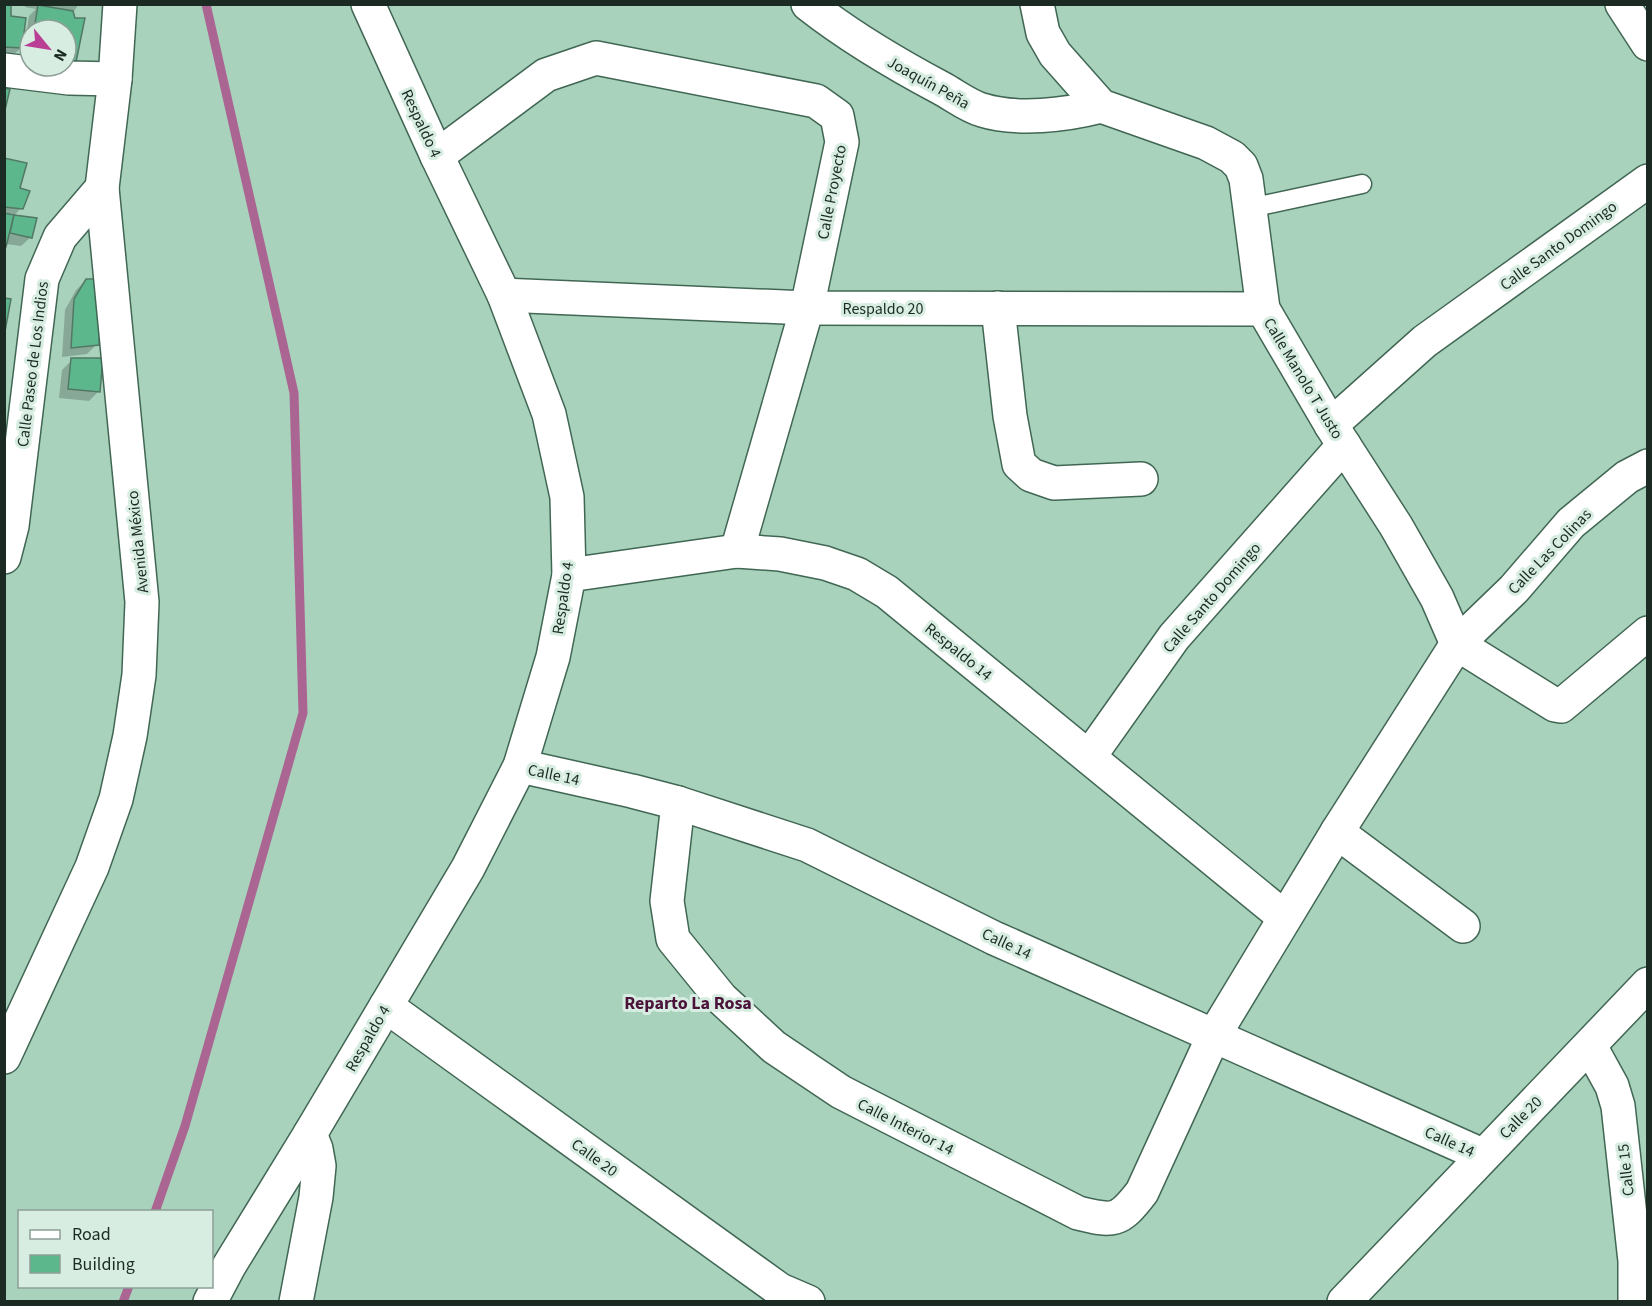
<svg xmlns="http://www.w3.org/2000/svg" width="1652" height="1306" viewBox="0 0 1652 1306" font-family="'Source Sans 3',sans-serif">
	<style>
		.shadow { fill: #0003 }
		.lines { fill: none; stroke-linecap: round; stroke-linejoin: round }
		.stream { stroke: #ab6592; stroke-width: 9 }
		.building { fill: #5db78d; stroke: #527965; stroke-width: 1.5 }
		.service-casing { stroke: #416754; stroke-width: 21 }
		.minor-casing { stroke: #416754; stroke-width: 36 }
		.tertiary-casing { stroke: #416754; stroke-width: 36 }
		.service { stroke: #fff; stroke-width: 18 }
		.minor { stroke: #fff; stroke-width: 33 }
		.tertiary { stroke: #fff; stroke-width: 33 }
		.labels { text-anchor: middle; stroke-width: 6; stroke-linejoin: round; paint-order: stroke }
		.street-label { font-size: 16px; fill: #1b2b23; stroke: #d8ede2 }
		.neighbourhood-label { font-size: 18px; font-weight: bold; fill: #4b123a; stroke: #d8ede2 }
	</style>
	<rect width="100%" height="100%" fill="#a9d2bc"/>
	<!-- shadow -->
	<g class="shadow">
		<path d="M4 4 21 48 11 57H4Z"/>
		<path d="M26 4H79L72 14 75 61 65 70 66 30H30V63L22 62 29 16 36 9 25 7Z"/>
		<path d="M4 160 18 189 21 208 14 216 35 220 31 237 21 246 6 244 4 247Z"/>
		<path d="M86 280 97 344 87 354 62 357 65 310 76 290Z"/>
		<path d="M72 360 99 391 89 401 59 398 62 370Z"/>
	</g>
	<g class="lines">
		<!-- stream -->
		<g class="stream">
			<path d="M155 1212 185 1126 303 713 294 393 206 4"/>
			<path d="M123 1302 129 1286"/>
		</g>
	</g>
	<!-- building -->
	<g class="building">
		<path d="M4 4H11V16L26 18 22 48 4 47Z"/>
		<path d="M38 5 73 11 75 18H85L76 62 66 60V30H34Z"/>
		<path d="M4 88 10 89 4 114Z"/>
		<path d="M4 158 27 163 20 188 30 191 23 209 4 207Z"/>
		<path d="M4 213 14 215 6 247H4Z"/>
		<path d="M14 215 37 218 32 238 10 233Z"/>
		<path d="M86 279H102L99 345 71 348 74 299Z"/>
		<path d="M4 298 11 299 4 337Z"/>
		<path d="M71 358H103L100 392 68 389Z"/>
	</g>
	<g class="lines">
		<!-- service casing -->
		<g class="service-casing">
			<path id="service" d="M1250 208 1362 184"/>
		</g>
		<!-- minor casing -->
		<g class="minor-casing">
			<g id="minor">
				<path d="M808 4C850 37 894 63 941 88 954 95 968 106 982 110 1017 121 1066 115 1101 106"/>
				<path d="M1037 4 1043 33 1055 54 1101 106 1206 143 1232 157 1241 166 1246 179 1263 309 1331 425 1396 526 1437 598 1457 644 1555 705 1561 706 1648 633"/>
				<path d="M1622 4 1648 44"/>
				<path d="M4 70 69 78 115 79"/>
				<path d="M437 156 546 75 596 58 816 101 837 116 842 142 807 308 737 551"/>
				<path d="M504 295 807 308 1263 309"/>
				<path d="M998 308 1010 416 1019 464 1031 475 1054 483 1141 479"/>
				<path d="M1331 425 1425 341 1648 181"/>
				<path d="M4 557 12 526 42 279 60 237 102 188"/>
				<path d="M569 575 737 551 780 554 825 563 857 574 887 592 1284 917"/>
				<path d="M1089 757 1174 637 1344 445"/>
				<path d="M520 766 632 791 678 803 807 845 994 938 1482 1155"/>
				<path d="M678 803 667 901 673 939 721 998 774 1047 841 1092 1078 1213C1114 1222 1119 1222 1142 1192L1213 1037 1337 832 1457 644 1514 589 1571 523 1627 477 1648 466"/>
				<path d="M1337 832 1463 926"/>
				<path d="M386 1006 780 1290 808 1302"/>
				<path d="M1590 1046 1612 1086 1618 1106 1635 1261V1302"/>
				<path d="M210 1302 229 1266 310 1134 468 868 520 766 553 657 569 575 567 497 549 414 504 295 437 156 368 4"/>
				<path d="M296 1302 316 1197 319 1166 316 1149 310 1134"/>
				<path d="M1344 1302 1648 984"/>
			</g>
		</g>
		<!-- tertiary casing -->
		<g class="tertiary-casing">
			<path id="tertiary" d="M4 1057 92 867 116 799 130 736 139 675 142 602 102 188 115 79 120 4"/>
		</g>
		<!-- service -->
		<use href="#service" class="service"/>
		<!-- minor -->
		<use href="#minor" class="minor"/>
		<!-- tertiary -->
		<use href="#tertiary" class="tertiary"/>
	</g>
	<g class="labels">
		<!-- street labels -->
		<g class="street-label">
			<text transform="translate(929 82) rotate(29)" y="6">Joaquín Peña</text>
			<text transform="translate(422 123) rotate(65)" y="6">Respaldo 4</text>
			<text transform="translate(831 192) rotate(-79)" y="6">Calle Proyecto</text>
			<text transform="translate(1558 245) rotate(-36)" y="6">Calle Santo Domingo</text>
			<text x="883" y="314">Respaldo 20</text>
			<text transform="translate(32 364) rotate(-83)" y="6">Calle Paseo de Los Indios</text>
			<text transform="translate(1304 378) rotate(59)" y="6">Calle Manolo T Justo</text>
			<text transform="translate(137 542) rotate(-96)" y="6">Avenida México</text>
			<text transform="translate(1549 551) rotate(-46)" y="6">Calle Las Colinas</text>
			<text transform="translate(1211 597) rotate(-49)" y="6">Calle Santo Domingo</text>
			<text transform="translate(562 598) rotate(-82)" y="6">Respaldo 4</text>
			<text transform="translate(959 651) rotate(39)" y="6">Respaldo 14</text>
			<text transform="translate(554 774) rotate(12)" y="6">Calle 14</text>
			<text transform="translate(1007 943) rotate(25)" y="6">Calle 14</text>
			<text transform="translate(367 1038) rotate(-60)" y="6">Respaldo 4</text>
			<text transform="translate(1520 1117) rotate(-45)" y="6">Calle 20</text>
			<text transform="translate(906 1126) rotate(27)" y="6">Calle Interior 14</text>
			<text transform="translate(1450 1141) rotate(24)" y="6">Calle 14</text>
			<text transform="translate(595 1157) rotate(36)" y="6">Calle 20</text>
			<text transform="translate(1625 1170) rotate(-96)" y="6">Calle 15</text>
		</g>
		<!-- neighbourhood labels -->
		<g class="neighbourhood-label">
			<text x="688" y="1009">Reparto La Rosa</text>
		</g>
	</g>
	<!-- border -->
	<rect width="1652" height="1306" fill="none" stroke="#1b2b23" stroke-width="12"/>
	<!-- legend -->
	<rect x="18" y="1210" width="195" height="78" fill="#d8ede2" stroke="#8c9f96" stroke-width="1.5"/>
	<rect x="30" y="1230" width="30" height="9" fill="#ffffff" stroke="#8c9f96" stroke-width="1.5"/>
	<text x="72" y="1240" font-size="18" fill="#1b2b23">Road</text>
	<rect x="30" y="1255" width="30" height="18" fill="#5db78d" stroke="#8c9f96" stroke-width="1.5"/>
	<text x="72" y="1270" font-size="18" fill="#1b2b23">Building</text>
	<!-- north arrow -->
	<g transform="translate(48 48) rotate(120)"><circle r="28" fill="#d8ede2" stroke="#8c9f96" stroke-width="1.5"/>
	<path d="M0-4.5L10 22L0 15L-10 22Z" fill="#b83f93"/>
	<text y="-9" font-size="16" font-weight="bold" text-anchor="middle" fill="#1b2b23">N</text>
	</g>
</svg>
